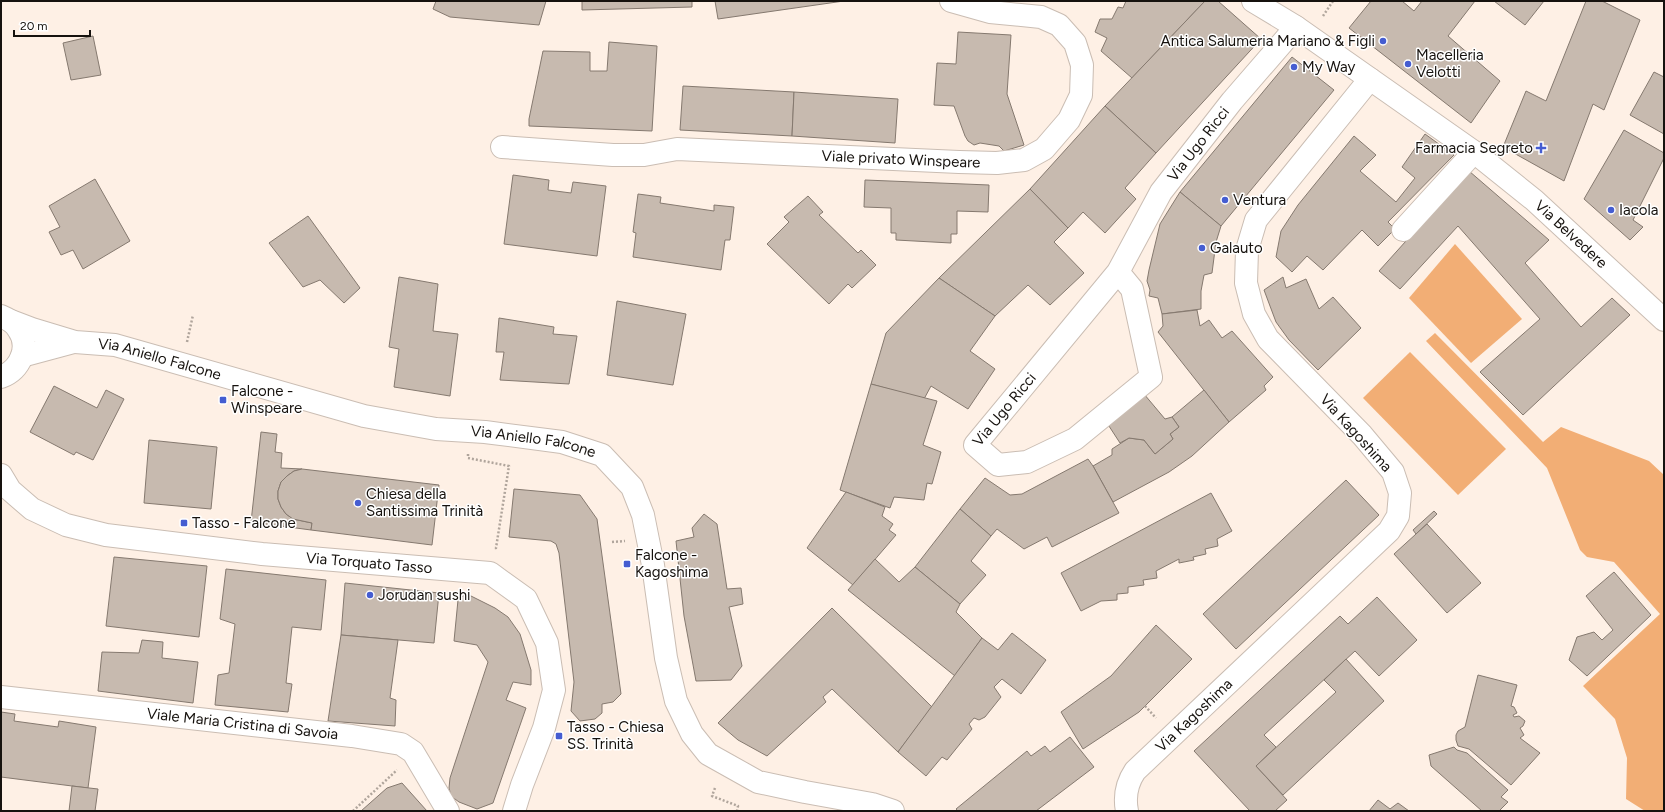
<svg xmlns="http://www.w3.org/2000/svg" width="1665" height="812" viewBox="0 0 1665 812" font-family="Figtree,sans-serif">
	<style>
		.green { fill: #f2ae75 }
		.building { fill: #c7baaf; stroke: #85796f }
		.lines { fill: none; stroke-linecap: round; stroke-linejoin: round }
		.minor-casing { stroke: #cabdb3; stroke-width: 24 }
		.major-casing { stroke: #cabdb3; stroke-width: 24 }
		.path { stroke: #b0a59c; stroke-width: 2.5; stroke-dasharray: 2 2; stroke-linecap: butt }
		.minor { stroke: #fff; stroke-width: 22 }
		.major { stroke: #fff; stroke-width: 22 }
		.poi-dot { fill: #455dd1; stroke: #fff; stroke-width: 1.5 }
		.labels { text-anchor: middle; stroke-width: 3; stroke-linejoin: round; paint-order: stroke }
		.poi-label { font-size: 15px; fill: #16120e; stroke: #fff; text-anchor: start }
		.street-label { font-size: 15px; fill: #16120e; stroke: #fff }
	</style>
	<rect width="100%" height="100%" fill="#fef0e5"/>
	<!-- green -->
	<g class="green">
		<path d="M1455 244 1522 319 1471 363 1409 298Z"/>
		<path d="M1435 333 1543 442 1561 427 1649 461 1664 475V811H1645L1626 799 1627 758 1615 719 1583 686 1660 614 1614 562 1587 557 1580 550 1547 468 1426 341Z"/>
		<path d="M1410 352 1506 449 1458 495 1363 398Z"/>
	</g>
	<!-- building -->
	<g class="building">
		<path d="M436 1H546L539 25 450 17 433 9Z"/>
		<path d="M582 1H692V7L582 10Z"/>
		<path d="M715 1H844L718 19Z"/>
		<path d="M1126 1H1205L1132 78 1101 51 1107 38 1095 32 1100 19H1112L1118 7 1123 8Z"/>
		<path d="M1205 1H1218L1261 39 1156 153 1105 106Z"/>
		<path d="M1371 1H1402L1414 11 1422 1H1475L1448 36 1500 81 1471 123 1349 28Z"/>
		<path d="M1494 1H1544L1525 25Z"/>
		<path d="M1586 1H1602L1640 20 1604 110 1593 104 1564 181 1503 147 1526 91 1546 101Z"/>
		<path d="M958 32 1011 35 1007 94 1024 145 1004 151 999 146 980 143 974 145 968 141 965 136 954 106 934 105 937 63 956 64Z"/>
		<path d="M93 36 101 75 71 80 63 43Z"/>
		<path d="M609 42 657 46 652 131 529 126V119L543 51 590 52V71H607Z"/>
		<path d="M1292 57 1334 90 1221 226 1180 192Z"/>
		<path d="M1654 72 1664 77V134L1630 115Z"/>
		<path d="M683 86 794 92 792 136 680 130Z"/>
		<path d="M794 92 898 99 895 143 792 136Z"/>
		<path d="M1105 106 1156 153 1125 188 1136 199 1105 233 1083 212 1068 228 1030 189Z"/>
		<path d="M1624 130 1664 153V158L1633 220 1643 227 1630 240 1584 199Z"/>
		<path d="M1425 134 1454 155 1388 222 1395 229 1378 246 1362 230 1323 270 1307 256 1292 272 1276 257 1281 231 1298 205 1354 136 1376 155 1360 171 1396 202 1415 178 1402 167Z"/>
		<path d="M1469 171 1549 240 1525 263 1581 327 1612 298 1630 315 1523 415 1480 372 1540 319 1458 226 1400 289 1379 271Z"/>
		<path d="M513 175 549 180 548 190 571 193 573 182 606 186 597 256 504 244Z"/>
		<path d="M95 179 130 241 83 269 73 250 61 255 49 232 60 227 49 206Z"/>
		<path d="M865 180 989 185 988 212 957 211V234H951V243L896 240V233H891V208L864 207Z"/>
		<path d="M1030 189 1068 228 1054 242 1084 273 1050 305 1028 285 995 316 939 278Z"/>
		<path d="M1180 192 1221 226 1216 242 1212 273 1204 275 1201 291V309L1162 314 1158 298 1149 296 1150 290 1147 281 1149 270 1160 224Z"/>
		<path d="M638 194 661 197 660 203 714 211V205L734 207 730 240H725L721 270 633 257 636 233 633 232Z"/>
		<path d="M808 196 823 212 819 215 858 253 861 250 876 265 852 288 848 284 829 304 767 244 789 222 784 217Z"/>
		<path d="M308 216 360 288 344 303 320 280 303 287 269 243Z"/>
		<path d="M399 277 438 284 433 331 458 334 450 396 394 387 399 349 389 347Z"/>
		<path d="M1283 277 1286 288 1306 279 1319 309 1333 297 1361 328 1318 370 1289 340 1276 322 1264 290Z"/>
		<path d="M939 278 995 316 970 351 995 369 968 409 931 386 924 399 871 384 886 333Z"/>
		<path d="M617 301 686 314 673 385 607 375Z"/>
		<path d="M1197 310 1200 326 1209 320 1222 338 1232 331 1273 377 1264 386 1266 390 1229 422 1158 332 1163 326 1162 314Z"/>
		<path d="M499 318 554 327 553 334 577 336 569 384 500 380 504 352H496Z"/>
		<path d="M871 384 937 401 923 445 941 452 932 484 927 483 924 500 894 497 890 508 840 490Z"/>
		<path d="M54 386 97 408 106 390 124 399 93 460 76 452 74 455 30 432Z"/>
		<path d="M1204 390 1229 422 1192 456 1169 472 1113 502 1093 466 1112 455V449L1129 438 1144 440 1155 454 1173 439 1170 434 1179 427 1172 417Z"/>
		<path d="M1144 394 1165 419 1172 417 1179 427 1170 434 1173 439 1155 454 1144 440 1129 438 1120 443 1107 423Z"/>
		<path d="M261 432 277 434 275 452 282 453 281 468 302 469 294 471 287 476 281 482 278 491V499L281 507 286 514 293 519 312 523 311 530 251 522Z"/>
		<path d="M149 440 217 447 211 509 144 503Z"/>
		<path d="M1088 459 1093 466 1119 513 1052 547 1047 537 1024 549 997 529 991 536 960 509 985 478 1010 495 1022 494Z"/>
		<path d="M302 469 439 485 432 545 311 530 312 523 293 519 286 514 281 507 278 499V491L281 482 287 476 294 471Z"/>
		<path d="M1346 480 1379 515 1236 649 1203 614Z"/>
		<path d="M514 489 580 495 597 519 621 694 613 702 602 704V713L595 719 580 721 571 711 574 682 559 553 556 544 551 541 509 537Z"/>
		<path d="M846 492 885 507 882 516 893 524 889 530 896 535 853 585 807 548Z"/>
		<path d="M1211 493 1232 531 1217 539 1218 546 1205 549 1206 554 1193 557 1194 560 1179 563V559L1156 571 1157 578 1143 580 1144 585 1128 587V593L1117 594V600L1101 601 1081 611 1061 573Z"/>
		<path d="M960 509 991 536 971 561 986 575 960 604 915 567Z"/>
		<path d="M1434 511 1437 514 1416 534 1413 530Z"/>
		<path d="M704 514 717 524 727 589 741 588 743 604 729 607 742 666 731 680 696 681 684 616 676 541 694 537 692 528Z"/>
		<path d="M1427 524 1481 583 1447 613 1394 554Z"/>
		<path d="M114 557 207 566 199 637 106 626Z"/>
		<path d="M875 559 899 582 915 567 960 604 956 612 982 638 955 676 848 590Z"/>
		<path d="M226 569 326 580 321 630 292 627 286 683 292 684 288 712 215 705 218 675 229 673 235 624 220 619Z"/>
		<path d="M1614 572 1651 615 1587 676 1569 660 1577 637 1594 632 1602 640 1613 630 1586 596Z"/>
		<path d="M345 583 439 593 434 643 341 635Z"/>
		<path d="M469 595 495 608 508 617 520 634 531 670V685L513 682 506 700 526 708 493 803 477 809 459 802 451 796 449 788 450 778 488 662 477 645 454 641 458 600 463 596Z"/>
		<path d="M1377 597 1417 640 1379 676 1355 651 1264 735 1276 747 1256 766 1287 800 1275 811H1250L1194 751 1340 616 1348 624Z"/>
		<path d="M832 608 932 707 898 752 832 689 823 697 826 702 767 756 738 740 718 723Z"/>
		<path d="M1156 625 1192 659 1139 712 1083 749 1061 712 1111 676Z"/>
		<path d="M1012 633 1046 660 1021 694 1002 679 994 687 1001 697 985 717 979 720 974 718 969 724 972 729 947 760 942 757 926 776 898 752 982 638 998 650Z"/>
		<path d="M341 635 398 640 390 698 396 700 395 726 328 721Z"/>
		<path d="M142 640 163 642 162 658 198 662 193 703 98 691 102 652 139 653Z"/>
		<path d="M1346 659 1384 701 1283 795 1256 766 1336 692 1324 680Z"/>
		<path d="M1478 675 1517 685 1511 706 1514 707 1517 713 1513 715 1514 717 1519 716 1525 721 1523 726 1520 728 1524 735 1520 738 1540 753 1511 785 1469 749 1458 746 1456 740V735L1458 731 1465 727Z"/>
		<path d="M1 712 15 714 14 721 58 727 59 721 96 727 88 788 1 777Z"/>
		<path d="M1070 737 1094 767 1036 811H958L956 809 1027 751 1031 756 1045 746 1050 752Z"/>
		<path d="M1454 747 1457 750 1467 753 1508 790 1501 797 1508 802 1499 811H1482L1431 766 1429 755Z"/>
		<path d="M402 783 427 811H361L387 788Z"/>
		<path d="M72 786 98 789 95 811H69Z"/>
		<path d="M1378 800 1390 809 1398 803 1409 811H1369Z"/>
	</g>
	<g class="lines">
		<!-- minor casing -->
		<g class="minor-casing">
			<g id="minor">
				<path id="s1" d="M1253 1 1296 27 1474 152 1534 200 1664 320"/>
				<path id="s2" d="M502 147 613 155H644L677 149 959 162 997 163 1024 160 1044 149 1069 120 1081 95 1082 65 1075 43 1059 25 1041 17 990 12 951 1"/>
				<path d="M1403 230 1474 152"/>
				<path id="s3" d="M1118 272 1132 289 1151 377 1075 439 1027 462 998 465 975 445 1118 272 1161 192 1232 101 1296 27"/>
				<path id="s4" d="M11 321 32 329 75 342 115 345 364 416 436 429 485 432 562 442 602 455 632 487 643 515 653 565 666 658 676 701 692 734 708 754 758 782 805 792 872 804 893 811"/>
				<path d="M22 356 74 342"/>
				<path id="s5" d="M1 697 352 736 401 744 413 752 448 811"/>
				<path id="s6" d="M1127 811C1124 796 1127 783 1135 771L1389 531 1398 516 1400 493 1393 472 1362 435 1268 339 1254 314 1246 283 1247 250 1256 220 1370 79"/>
			</g>
		</g>
		<!-- major casing -->
		<g class="major-casing">
			<g id="major">
				<path d="M1 316C8 319 14 322 18 329 31 347 20 370 1 377"/>
				<path id="s7" d="M1 475 10 490 32 509 66 525 106 535 262 554 490 573 526 599 547 643 554 690 544 728 522 785 514 811"/>
			</g>
		</g>
		<!-- path -->
		<g class="path">
			<path d="M1323 16 1333 1"/>
			<path d="M187 342 193 315"/>
			<path d="M468 454V458L509 466 496 548H494"/>
			<path d="M612 542 625 541"/>
			<path d="M1145 706 1156 718"/>
			<path d="M715 788 712 796 738 806 737 811"/>
			<path d="M353 811 397 770"/>
		</g>
		<!-- minor -->
		<use href="#minor" class="minor"/>
		<!-- major -->
		<use href="#major" class="major"/>
	</g>
	<!-- markers -->
	<g class="poi-dot">
		<circle cx="1383" cy="41" r="4"/>
		<circle cx="1408" cy="64" r="4"/>
		<circle cx="1294" cy="67" r="4"/>
		<path d="M1539 142h4v4h4v4h-4v4h-4v-4h-4v-4h4z"/>
		<circle cx="1225" cy="200" r="4"/>
		<circle cx="1611" cy="210" r="4"/>
		<circle cx="1202" cy="248" r="4"/>
		<rect x="219" y="396" width="8" height="8" rx="2"/>
		<circle cx="358" cy="503" r="4"/>
		<rect x="180" y="519" width="8" height="8" rx="2"/>
		<rect x="623" y="560" width="8" height="8" rx="2"/>
		<circle cx="370" cy="595" r="4"/>
		<rect x="555" y="732" width="8" height="8" rx="2"/>
	</g>
	<g class="labels">
		<!-- poi labels -->
		<g class="poi-label">
			<text x="1375" y="46" text-anchor="end">Antica Salumeria Mariano &amp; Figli</text>
			<text x="1416" y="60">Macelleria<tspan x="1416" dy="17">Velotti</tspan></text>
			<text x="1302" y="72">My Way</text>
			<text x="1533" y="153" text-anchor="end">Farmacia Segreto</text>
			<text x="1233" y="205">Ventura</text>
			<text x="1619" y="215">Iacola</text>
			<text x="1210" y="253">Galauto</text>
			<text x="231" y="396">Falcone -<tspan x="231" dy="17">Winspeare</tspan></text>
			<text x="366" y="499">Chiesa della<tspan x="366" dy="17">Santissima Trinità</tspan></text>
			<text x="192" y="528">Tasso - Falcone</text>
			<text x="635" y="560">Falcone -<tspan x="635" dy="17">Kagoshima</tspan></text>
			<text x="378" y="600">Jorudan sushi</text>
			<text x="567" y="732">Tasso - Chiesa<tspan x="567" dy="17">SS. Trinità</tspan></text>
		</g>
		<!-- street labels -->
		<g class="street-label">
			<text dy="5" stroke="none"><textPath href="#s3" startOffset="699">Via Ugo Ricci</textPath></text>
			<text dy="5" stroke="none"><textPath href="#s2" startOffset="400">Viale privato Winspeare</textPath></text>
			<text dy="5" stroke="none"><textPath href="#s1" startOffset="395">Via Belvedere</textPath></text>
			<text dy="5" stroke="none"><textPath href="#s4" startOffset="154">Via Aniello Falcone</textPath></text>
			<text dy="5" stroke="none"><textPath href="#s3" startOffset="369">Via Ugo Ricci</textPath></text>
			<text transform="translate(1356 433) rotate(48)" y="5">Via Kagoshima</text>
			<text dy="5" stroke="none"><textPath href="#s4" startOffset="538">Via Aniello Falcone</textPath></text>
			<text dy="5" stroke="none"><textPath href="#s7" startOffset="390">Via Torquato Tasso</textPath></text>
			<text dy="5" stroke="none"><textPath href="#s6" startOffset="123">Via Kagoshima</textPath></text>
			<text dy="5" stroke="none"><textPath href="#s5" startOffset="243">Viale Maria Cristina di Savoia</textPath></text>
		</g>
	</g>
	<!-- border -->
	<rect width="1665" height="812" fill="none" stroke="#16120e" stroke-width="4"/>
	<!-- scale -->
	<path d="M14 30v6h76v-6" fill="none" stroke="#16120e" stroke-width="2"/>
	<text x="20" y="30" font-size="12" fill="#16120e" stroke="#ffffff" stroke-width="3" paint-order="stroke">20 m</text>
</svg>
